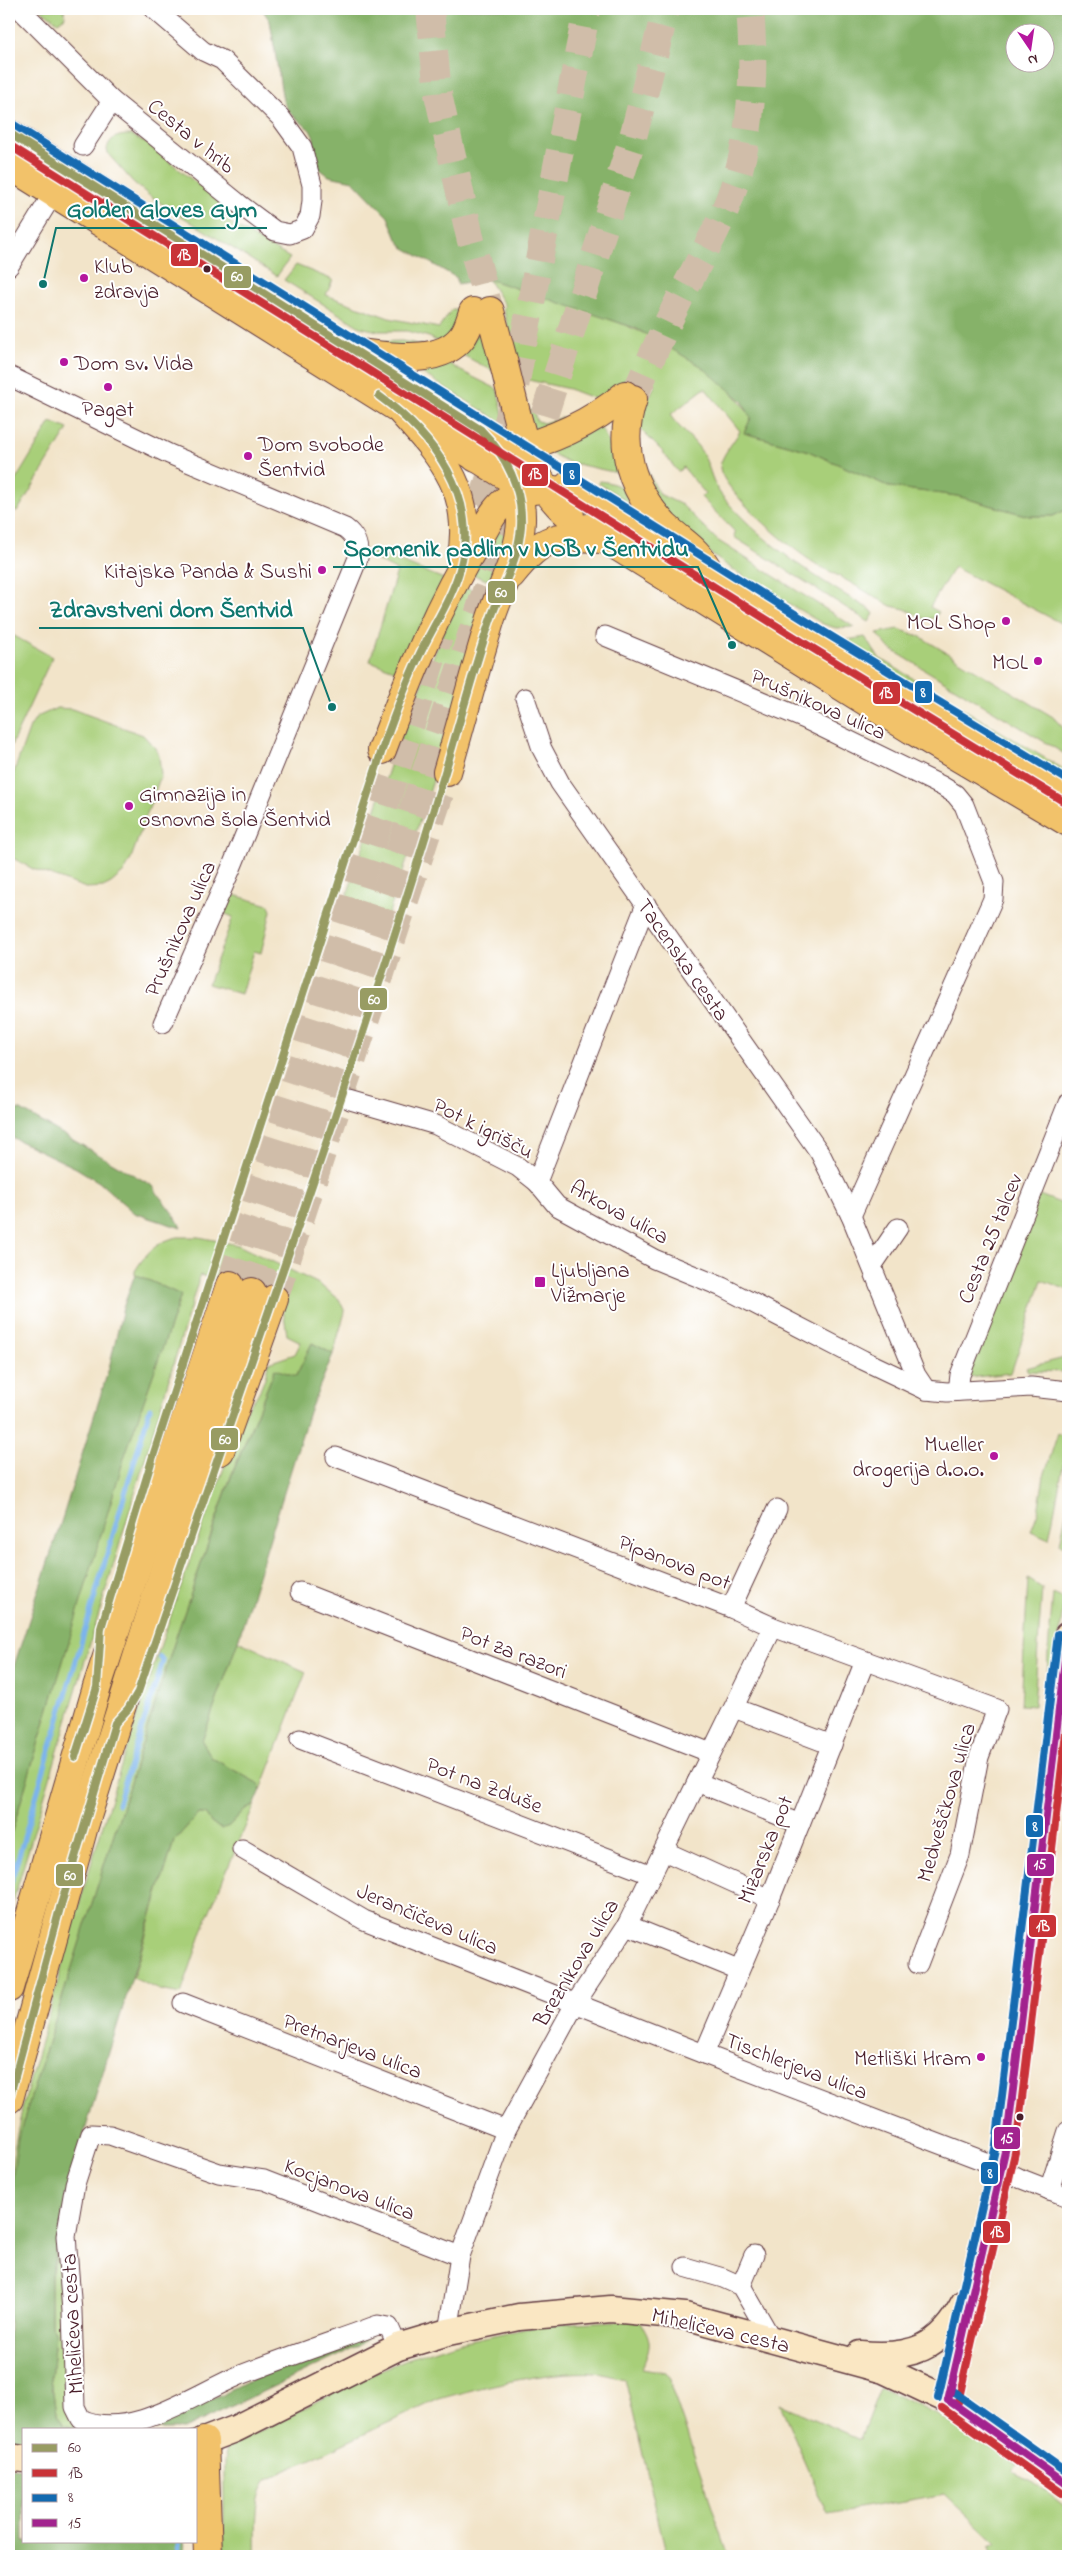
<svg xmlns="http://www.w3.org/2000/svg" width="1077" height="2565" viewBox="0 0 1077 2565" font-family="'Indie Flower',sans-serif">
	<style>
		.green { fill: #a8cf79; stroke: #797752 }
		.forest { fill: #86b269; stroke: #68684a; fill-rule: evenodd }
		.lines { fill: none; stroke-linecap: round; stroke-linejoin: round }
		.stream { stroke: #7cb4ec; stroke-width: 5 }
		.highway-tunnel { stroke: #d0bda9; stroke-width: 28; stroke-dasharray: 28 14; stroke-linecap: butt }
		.street-casing { stroke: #633d43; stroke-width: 21 }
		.secondary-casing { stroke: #633d43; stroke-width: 29 }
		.primary-casing { stroke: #633d43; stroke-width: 30 }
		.highway-casing { stroke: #633d43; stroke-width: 30 }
		.street { stroke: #fff; stroke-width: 19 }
		.secondary { stroke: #fae7c3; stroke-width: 26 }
		.primary { stroke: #f2c26a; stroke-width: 28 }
		.highway { stroke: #f2c26a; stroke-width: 28 }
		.highway-bridge-casing { stroke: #633d43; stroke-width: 30; stroke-linecap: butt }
		.highway-bridge { stroke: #f2c26a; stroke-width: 28 }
		.bus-1-casing { stroke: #fff; stroke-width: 11 }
		.bus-2-casing { stroke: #fff; stroke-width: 11 }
		.bus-3-casing { stroke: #fff; stroke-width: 11 }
		.bus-4-casing { stroke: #fff; stroke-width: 11 }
		.bus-1 { stroke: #989c63; stroke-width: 8 }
		.bus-2 { stroke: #c93337; stroke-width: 8 }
		.bus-3 { stroke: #136ab0; stroke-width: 8 }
		.bus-4 { stroke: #a2238e; stroke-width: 8 }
		.bus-dot { fill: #4a1f2b; stroke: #fff; stroke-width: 2 }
		.poi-dot { fill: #b5179e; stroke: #fff; stroke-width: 2 }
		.labels { text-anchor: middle; stroke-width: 4; stroke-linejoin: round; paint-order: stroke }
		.street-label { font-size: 22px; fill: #4a1f2b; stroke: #fff }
		.poi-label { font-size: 22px; fill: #4a1f2b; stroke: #fff; text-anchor: start }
		.leader { fill: none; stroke: #0f766e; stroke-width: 2 }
		.callout-dot { fill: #0f766e; stroke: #fff; stroke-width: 2 }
		.callout-label { font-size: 24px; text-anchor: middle; font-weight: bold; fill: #0f766e; stroke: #fff; stroke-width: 4; stroke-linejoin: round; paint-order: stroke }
		.line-badge { stroke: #fff; stroke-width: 2 }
		.badge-label { font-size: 14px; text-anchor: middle; font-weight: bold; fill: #fff }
	</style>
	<rect width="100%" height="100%" fill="#fff"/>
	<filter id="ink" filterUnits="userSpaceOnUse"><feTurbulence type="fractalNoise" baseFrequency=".02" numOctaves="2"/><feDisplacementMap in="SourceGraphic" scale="10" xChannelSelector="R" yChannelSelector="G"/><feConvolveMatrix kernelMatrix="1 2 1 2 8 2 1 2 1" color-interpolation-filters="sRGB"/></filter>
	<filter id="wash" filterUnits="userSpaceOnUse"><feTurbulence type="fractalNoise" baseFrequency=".0096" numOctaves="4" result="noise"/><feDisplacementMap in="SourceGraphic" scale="20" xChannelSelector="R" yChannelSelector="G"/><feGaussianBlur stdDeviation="1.12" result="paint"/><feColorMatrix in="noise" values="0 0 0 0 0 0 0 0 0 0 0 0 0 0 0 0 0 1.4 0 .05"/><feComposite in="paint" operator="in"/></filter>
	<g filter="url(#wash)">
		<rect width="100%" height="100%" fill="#f2e4c9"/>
		<!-- green -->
		<g class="green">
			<path d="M40 9H64L65 17 58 22Z"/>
			<path d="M131 135 145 142 200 186 236 211 230 223 290 258 277 276 151 197 133 182 109 155 107 150C109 137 119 135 131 135Z"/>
			<path d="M296 265 333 280 326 295 389 318 439 328 452 309 465 310 487 344 493 371 429 337 407 331H378L360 327 284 280Z"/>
			<path d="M488 279C570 306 706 338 751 418L744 433 806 450 890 487 957 496 1029 516H1053L1068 509V627L954 567 930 607 939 612 934 618 925 619 905 609 891 606C869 594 846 579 825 569 803 560 720 490 720 467 721 456 735 440 740 431L705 388 670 415C679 429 697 441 704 456 711 470 712 484 723 497 764 545 817 579 871 610L874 614 869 622 734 537 735 532 701 497 705 493 683 467 678 472 663 452 638 427 645 404 656 384 625 379 601 401 569 389 524 379 521 372 518 370 503 307 505 306Z"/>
			<path d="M363 340 373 342 402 341 423 345 459 370 497 389 506 425 407 364Z"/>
			<path d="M528 410 534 411 536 420 543 423 572 415 534 434Z"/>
			<path d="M51 422 68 429 17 512 9 507V491Z"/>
			<path d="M599 427 602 430 611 447 616 449 622 474 568 462 547 451Z"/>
			<path d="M643 462 659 494 682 505 717 540 854 627 836 628 823 624C766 589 698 556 657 502 650 492 647 474 643 462Z"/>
			<path d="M600 481C623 484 628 491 640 510L598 483Z"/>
			<path d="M503 516 511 519 494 583 469 573Z"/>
			<path d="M373 551 444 579 402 673 370 661 397 571 371 557Z"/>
			<path d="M462 586 489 596 437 769 381 937 338 922 394 754Z"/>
			<path d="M898 629 919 636 1053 717 1067 732 1068 756 889 648 877 633Z"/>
			<path d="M9 633 52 657 9 750Z"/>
			<path d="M865 637 879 658 1068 772V783L841 641Z"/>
			<path d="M57 708 72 709 143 735 155 748 159 756 161 775 130 861 124 872 111 883 103 887 86 888 33 869 9 856V786L30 727 37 717Z"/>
			<path d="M234 895 269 905 271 911 261 953 254 951 241 994 208 984 233 917 221 912Z"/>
			<path d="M1037 1194 1068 1206V1290L1042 1280 1011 1373 968 1378Z"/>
			<path d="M178 1237H199L238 1245 317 1283 339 1299 345 1312 333 1354 312 1343 296 1376 275 1369 231 1476 176 1637 18 2138 9 2203C9 2137 37 2060 54 1995 108 1796 172 1600 247 1408 259 1396 266 1380 268 1363L295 1354 301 1342 287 1335 282 1301 200 1275 9 1915V1841L125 1454 181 1295 135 1274V1271C146 1253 157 1241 178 1237Z"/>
			<path d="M1068 1357V1372L1028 1371 1026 1368Z"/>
			<path d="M1058 1433 1068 1440 1049 1539 1031 1531 1038 1512 1044 1476Z"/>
			<path d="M1068 1503V1548L1060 1544Z"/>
			<path d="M1028 1579 1042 1588 1034 1706 1021 1705Z"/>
			<path d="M1053 1594 1064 1599 1045 1759 1048 1651Z"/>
			<path d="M238 1641 306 1672 261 1790 257 1783 212 1758 202 1741Z"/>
			<path d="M255 1804 207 1917 181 1994 160 1990 133 1978 174 1841 198 1814H205L212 1824 229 1826 245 1809Z"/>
			<path d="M61 2240 75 2425 80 2429 64 2425 56 2413 51 2379 55 2334 51 2326V2275Z"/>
			<path d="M639 2320C653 2341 651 2346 642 2368L666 2372 670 2377 671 2387 729 2556H667L625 2379C618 2378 610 2375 603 2374 561 2367 480 2387 439 2399L268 2479C253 2494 257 2535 256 2556H224V2461L227 2448 364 2377 407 2359 455 2343 549 2324Z"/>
			<path d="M880 2388C929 2409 973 2435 1017 2465L1013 2472 1033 2482 1068 2509V2556H993L990 2546 997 2543 945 2494 828 2514 780 2404 860 2439Z"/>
		</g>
		<!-- forest -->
		<g class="forest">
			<path d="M262 9H1068V509L1053 516H1029L957 496 890 487 806 450 744 433 751 418 742 401 701 366 635 328 488 279 457 284V278L403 247 397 239 388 217 353 181 329 176 316 166 313 149 314 138 310 130 289 112 283 101 270 21ZM1014 32H1044V62H1014Z"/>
			<path d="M9 1109 21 1110 153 1186C161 1201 175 1212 181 1228L134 1213 99 1182 76 1168 9 1136Z"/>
			<path d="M135 1274 181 1295 125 1455 9 1841V1681L63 1516 109 1368 123 1308Z"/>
			<path d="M312 1343 333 1354 309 1412 238 1641 202 1741 212 1758 257 1783 261 1790 255 1804 245 1809 229 1826 222 1829 212 1824 205 1814H198L174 1841 76 2160 51 2275V2326L55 2334 51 2379 56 2413 64 2425 78 2429H24V2446L9 2445V2203L18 2138 176 1637 231 1477 275 1369 296 1376Z"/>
			<path d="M373 2334 357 2347 190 2426 182 2429H132L162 2423 258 2377Z"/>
			<path d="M9 2468 24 2469V2541H184L186 2556H76L74 2554 9 2556Z"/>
		</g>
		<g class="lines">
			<!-- stream -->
			<g class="stream">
				<path d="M118 1804 160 1671 163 1661 160 1657"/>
				<path d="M9 1889 150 1408"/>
				<path d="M178 2541 179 2556"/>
			</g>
		</g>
	</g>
	<g filter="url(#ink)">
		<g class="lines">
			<!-- highway-tunnel -->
			<g class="highway-tunnel">
				<path d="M430 9 438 94 470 237 490 311"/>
				<path d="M633 399C649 362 665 327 683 292 701 257 722 223 734 186 753 130 755 67 750 9"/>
				<path d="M468 546 509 418 587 9"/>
				<path d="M230 1285 439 637"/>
				<path d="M252 1292 536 441 633 137 666 9"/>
				<path d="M274 1299 447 772"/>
			</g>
			<!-- street casing -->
			<g class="street-casing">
				<g id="street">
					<path d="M20 9 112 101 239 204 275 231 290 234 303 229 310 216 312 201V185L302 147 281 118 222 60 203 51 154 9"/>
					<path d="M83 146 112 101"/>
					<path d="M9 266 59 184"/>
					<path d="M9 376 169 454 345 528C356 536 359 545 358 558L230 871 163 1023"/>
					<path d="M605 636 805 719 942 786 955 794 964 805 994 882 993 899 851 1216"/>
					<path d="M525 698 542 749 560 783 820 1153 851 1216 916 1375 926 1390 947 1392 1031 1387 1068 1391"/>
					<path d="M646 904 537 1182 557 1206 654 1259 722 1287 863 1360 926 1390"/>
					<path d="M350 1100 436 1125 518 1167 537 1182"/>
					<path d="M872 1266 898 1228"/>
					<path d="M958 1391 960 1375 1068 1103"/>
					<path d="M336 1457 731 1608 773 1627 997 1709 979 1757 960 1855 918 1964"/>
					<path d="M300 1592 711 1753"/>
					<path d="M731 1608 777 1509"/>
					<path d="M734 1708 832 1745"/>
					<path d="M300 1739 652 1875"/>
					<path d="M697 1782 800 1824"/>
					<path d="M242 1849 364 1920 704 2054 984 2161 1019 2178 1068 2197"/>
					<path d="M664 1851 770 1899"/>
					<path d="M627 1925 738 1970"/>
					<path d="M183 2003 506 2130"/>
					<path d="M704 2054 770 1899 865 1661"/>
					<path d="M1049 2190 1068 2131"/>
					<path d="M685 2267 723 2278 741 2286 771 2338"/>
					<path d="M741 2286 754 2255"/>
					<path d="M448 2332 460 2256 506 2130 575 2004 627 1925 773 1627"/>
					<path d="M398 2347 389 2327 378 2325C331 2342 284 2358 238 2376 193 2395 130 2441 81 2419L75 2407 72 2311 66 2236 75 2184 91 2134 110 2135 219 2173 264 2180 460 2256"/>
				</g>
			</g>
			<!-- secondary casing -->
			<g class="secondary-casing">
				<g id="secondary">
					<path d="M860 2354C911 2359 940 2349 964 2303"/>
					<path d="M948 2400 1006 2147 1068 1635"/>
					<path d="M196 2444 235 2429 398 2347 448 2332 519 2317 611 2309 685 2316 884 2370 948 2400 1068 2485"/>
					<path d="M9 2457 24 2459"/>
				</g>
			</g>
			<!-- primary casing -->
			<g class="primary-casing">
				<g id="primary">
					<path d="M9 133 501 443"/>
					<path d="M9 165 527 489"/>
					<path d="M569 485 911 699 1068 792"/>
					<path d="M588 528 912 730 1068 822"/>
				</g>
			</g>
			<!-- highway casing -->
			<g class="highway-casing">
				<g id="highway">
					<path d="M490 311 503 360"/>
					<path d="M359 353C390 356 440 366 462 337 468 330 470 320 473 312"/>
					<path d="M633 399C617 446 631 490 665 526 685 545 695 546 710 573"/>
					<path d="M514 405C525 449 535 486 570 516"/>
					<path d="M399 409C442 457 475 491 461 561"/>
					<path d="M476 458C531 449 582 431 625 395"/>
					<path d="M511 575C543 535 558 533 608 540"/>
					<path d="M382 750C409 677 439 603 480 537 488 523 495 507 509 498 535 483 563 490 590 498"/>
					<path d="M447 772C462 721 475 669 491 618 501 587 520 554 521 521 522 488 506 451 481 430"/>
					<path d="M220 1451 274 1299"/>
					<path d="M9 1988 97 1687 230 1285"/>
					<path d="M9 2099 84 1826 252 1292"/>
					<path d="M204 2441 208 2556"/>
				</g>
			</g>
			<!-- street -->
			<use href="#street" class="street"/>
			<!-- secondary -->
			<use href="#secondary" class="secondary"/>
			<!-- primary -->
			<use href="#primary" class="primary"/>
			<!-- highway -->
			<use href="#highway" class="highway"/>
			<!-- highway-bridge casing -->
			<g class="highway-bridge-casing">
				<path id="highway-bridge" d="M503 360 514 405"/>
			</g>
			<!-- highway-bridge -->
			<use href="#highway-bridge" class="highway-bridge"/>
			<!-- bus-1 casing -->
			<g class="bus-1-casing">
				<g id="bus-1">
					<path d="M9 133 481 430C506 455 523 489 521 526 519 560 500 590 490 621 472 674 458 729 442 782 350 1089 240 1389 138 1692L128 1709 115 1723 60 1908 9 2099"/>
					<path d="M75 1757 97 1687 101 1628 154 1453 382 750C393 719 404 688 418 658 431 629 451 601 460 569 480 497 434 436 379 396"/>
				</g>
			</g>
			<!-- bus-2 casing -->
			<g class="bus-2-casing">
				<g id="bus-2">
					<path d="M9 145 804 643 1063 801"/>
					<path d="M958 2402 1016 2148 1068 1716"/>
					<path d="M942 2408 1062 2493"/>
				</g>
			</g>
			<!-- bus-3 casing -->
			<g class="bus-3-casing">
				<g id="bus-3">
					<path d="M14 125 814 626 1068 780"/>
					<path d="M954 2392 1068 2473"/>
					<path d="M938 2398 996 2145 1058 1634"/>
				</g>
			</g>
			<!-- bus-4 casing -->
			<g class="bus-4-casing">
				<g id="bus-4">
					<path d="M948 2400 1006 2147 1068 1635"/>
					<path d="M948 2400 1068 2485"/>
				</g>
			</g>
			<!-- bus-1 -->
			<use href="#bus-1" class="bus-1"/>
			<!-- bus-2 -->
			<use href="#bus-2" class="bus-2"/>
			<!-- bus-3 -->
			<use href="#bus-3" class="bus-3"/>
			<!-- bus-4 -->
			<use href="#bus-4" class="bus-4"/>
		</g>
	</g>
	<!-- markers -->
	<g class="bus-dot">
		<circle cx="207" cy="269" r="4.5"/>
		<circle cx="1020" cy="2117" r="4.5"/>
	</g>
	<g class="poi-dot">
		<circle cx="84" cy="278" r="5"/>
		<circle cx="64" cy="362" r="5"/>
		<circle cx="108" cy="387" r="5"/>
		<circle cx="248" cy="456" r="5"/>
		<circle cx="322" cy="570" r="5"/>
		<circle cx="1006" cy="621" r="5"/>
		<circle cx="1038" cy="661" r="5"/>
		<circle cx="129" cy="806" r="5"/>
		<rect x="534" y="1276" width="12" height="12" rx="2.5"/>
		<circle cx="994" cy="1456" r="5"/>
		<circle cx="981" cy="2057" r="5"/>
	</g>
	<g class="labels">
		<!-- street labels -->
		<g class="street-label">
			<text transform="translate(192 135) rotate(39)" y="8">Cesta v hrib</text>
			<text transform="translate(819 703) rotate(24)" y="8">Prušnikova ulica</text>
			<text transform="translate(179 928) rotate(-66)" y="8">Prušnikova ulica</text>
			<text transform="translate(684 959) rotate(55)" y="8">Tacenska cesta</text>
			<text transform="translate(484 1127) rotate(27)" y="8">Pot k igrišču</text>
			<text transform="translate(620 1211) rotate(29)" y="8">Arkova ulica</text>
			<text transform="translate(989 1238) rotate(-68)" y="8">Cesta 25 talcev</text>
			<text transform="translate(675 1561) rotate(21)" y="8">Pipanova pot</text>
			<text transform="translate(514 1651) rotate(21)" y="8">Pot za razori</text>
			<text transform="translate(485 1784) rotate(21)" y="8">Pot na Zduše</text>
			<text transform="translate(945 1802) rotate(-74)" y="8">Medveščkova ulica</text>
			<text transform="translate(764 1849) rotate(-68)" y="8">Mizarska pot</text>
			<text transform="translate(428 1918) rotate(23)" y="8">Jerančičeva ulica</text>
			<text transform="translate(575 1962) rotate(-59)" y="8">Breznikova ulica</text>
			<text transform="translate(353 2045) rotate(21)" y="8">Pretnarjeva ulica</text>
			<text transform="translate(797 2065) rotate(21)" y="8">Tischlerjeva ulica</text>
			<text transform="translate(350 2188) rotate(21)" y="8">Kocjanova ulica</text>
			<text transform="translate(71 2324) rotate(-93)" y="8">Miheličeva cesta</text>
			<text transform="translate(721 2329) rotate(13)" y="8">Miheličeva cesta</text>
		</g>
		<!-- poi labels -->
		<g class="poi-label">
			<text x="94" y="273">Klub<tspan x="94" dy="25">zdravja</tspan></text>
			<text x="74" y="370">Dom sv. Vida</text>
			<text x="108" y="416" text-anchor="middle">Pagat</text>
			<text x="258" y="451">Dom svobode<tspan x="258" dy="25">Šentvid</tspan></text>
			<text x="312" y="578" text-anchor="end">Kitajska Panda &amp; Sushi</text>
			<text x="996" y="629" text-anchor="end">MOL Shop</text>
			<text x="1028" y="669" text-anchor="end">MOL</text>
			<text x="139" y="801">Gimnazija in<tspan x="139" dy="25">osnovna šola Šentvid</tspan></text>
			<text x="551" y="1277">Ljubljana<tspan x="551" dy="25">Vižmarje</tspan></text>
			<text x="984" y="1451" text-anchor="end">Mueller<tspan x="984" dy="25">drogerija d.o.o.</tspan></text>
			<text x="971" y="2065" text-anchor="end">Metliški Hram</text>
		</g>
	</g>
	<!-- callouts -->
	<path class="leader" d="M43 284L56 228H267M732 645L698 567H333M332 707L303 628H39"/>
	<g class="callout-dot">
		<circle cx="43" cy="284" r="5"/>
		<circle cx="732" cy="645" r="5"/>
		<circle cx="332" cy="707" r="5"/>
	</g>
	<g class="callout-label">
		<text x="162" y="217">Golden Gloves Gym</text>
		<text x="516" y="556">Spomenik padlim v NOB v Šentvidu</text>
		<text x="171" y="617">Zdravstveni dom Šentvid</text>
	</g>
	<g class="line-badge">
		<rect x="170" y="243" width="29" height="24" rx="5" fill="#c93337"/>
		<rect x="223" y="265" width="29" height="24" rx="5" fill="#989c63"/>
		<rect x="562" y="462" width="19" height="24" rx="5" fill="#136ab0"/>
		<rect x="521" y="463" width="28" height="24" rx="5" fill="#c93337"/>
		<rect x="487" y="580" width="29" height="24" rx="5" fill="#989c63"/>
		<rect x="914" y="680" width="19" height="24" rx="5" fill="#136ab0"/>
		<rect x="872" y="681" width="29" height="24" rx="5" fill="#c93337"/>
		<rect x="359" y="987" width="29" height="24" rx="5" fill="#989c63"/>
		<rect x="210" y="1427" width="29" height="24" rx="5" fill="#989c63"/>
		<rect x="1025" y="1814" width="19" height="24" rx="5" fill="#136ab0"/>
		<rect x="1026" y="1853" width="29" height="24" rx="5" fill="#a2238e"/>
		<rect x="55" y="1863" width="29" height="24" rx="5" fill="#989c63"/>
		<rect x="1028" y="1914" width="29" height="24" rx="5" fill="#c93337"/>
		<rect x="993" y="2126" width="28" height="24" rx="5" fill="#a2238e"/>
		<rect x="980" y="2161" width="19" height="24" rx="5" fill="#136ab0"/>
		<rect x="982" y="2220" width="29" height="24" rx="5" fill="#c93337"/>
	</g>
	<g class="badge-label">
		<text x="184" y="260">1B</text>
		<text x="237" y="281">60</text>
		<text x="572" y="479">8</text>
		<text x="535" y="479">1B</text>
		<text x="501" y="597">60</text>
		<text x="923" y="697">8</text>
		<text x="886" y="698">1B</text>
		<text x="374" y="1004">60</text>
		<text x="225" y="1444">60</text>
		<text x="1035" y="1831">8</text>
		<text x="1040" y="1869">15</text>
		<text x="70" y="1880">60</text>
		<text x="1043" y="1931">1B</text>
		<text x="1007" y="2143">15</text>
		<text x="990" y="2178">8</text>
		<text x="997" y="2237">1B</text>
	</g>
	<!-- margin -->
	<rect width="1077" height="2565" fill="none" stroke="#fff" stroke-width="30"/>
	<!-- legend -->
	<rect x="22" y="2428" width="175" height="115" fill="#ffffff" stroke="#b7a5aa"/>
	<rect x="32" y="2444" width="25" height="8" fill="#989c63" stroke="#b7a5aa"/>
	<text x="68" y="2452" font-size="15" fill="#4a1f2b">60</text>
	<rect x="32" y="2469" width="25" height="8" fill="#c93337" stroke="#b7a5aa"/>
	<text x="68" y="2478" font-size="15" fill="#4a1f2b">1B</text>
	<rect x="32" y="2494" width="25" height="8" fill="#136ab0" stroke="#b7a5aa"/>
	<text x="68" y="2502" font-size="15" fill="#4a1f2b">8</text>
	<rect x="32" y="2519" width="25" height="8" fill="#a2238e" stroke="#b7a5aa"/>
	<text x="68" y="2528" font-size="15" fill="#4a1f2b">15</text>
	<!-- north arrow -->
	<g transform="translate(1030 48) rotate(167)"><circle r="24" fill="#ffffff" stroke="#b7a5aa"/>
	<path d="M0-4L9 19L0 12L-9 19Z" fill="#b5179e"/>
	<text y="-8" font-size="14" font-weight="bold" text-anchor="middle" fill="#4a1f2b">N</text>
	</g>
</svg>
